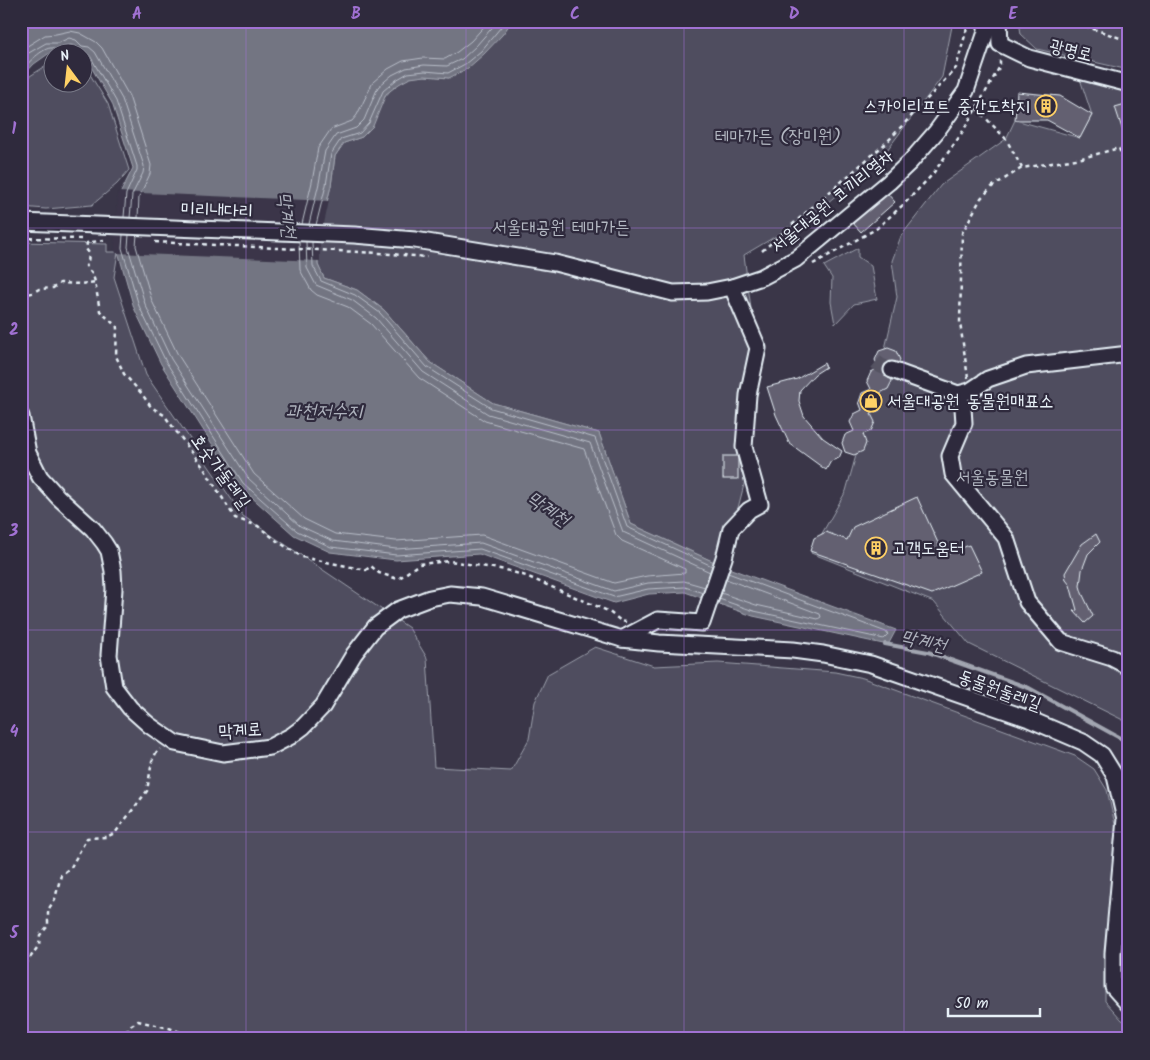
<svg xmlns="http://www.w3.org/2000/svg" width="1150" height="1060" viewBox="0 0 1150 1060" font-family="Kalam,'Poor Story',sans-serif">
	<style>
		.green { fill: #504e5f; stroke: #9ca0ac }
		.water { fill: #737482; stroke: #a2a6b1 }
		.pier { fill: #3a3648 }
		.lines { fill: none; stroke-linecap: round; stroke-linejoin: round }
		.shore { stroke: #b9bfc9; stroke-width: 1 }
		.stream { stroke: #a2a6b1; stroke-width: 4 }
		.building { fill: #636171; stroke: #e8f1f8 }
		.minor-tunnel { stroke: #545262; stroke-width: 15; stroke-dasharray: 15 8; stroke-linecap: butt }
		.minor-casing { stroke: #e8f1f8; stroke-width: 19 }
		.path { stroke: #e8f1f8; stroke-width: 2.5; stroke-dasharray: 4 4; stroke-linecap: butt }
		.minor { stroke: #2f2a3d; stroke-width: 15 }
		.grid { fill: none; stroke: #a171d3; stroke-width: 1; stroke-opacity: 0.55 }
		.labels { text-anchor: middle; stroke-width: 4.5; stroke-linejoin: round; paint-order: stroke }
		.street-label { font-size: 18px; fill: #e8f1f8; stroke: #2f2a3d }
		.poi-label { font-size: 18px; fill: #e8f1f8; stroke: #2f2a3d; text-anchor: start }
		.park-label { font-size: 18px; fill: #b3b8c2; stroke: #2f2a3d }
		.water-label { font-size: 19px; font-style: italic; fill: #aeb2bd; stroke: #2f2a3d }
		.neatline { fill: none; stroke: #a171d3; stroke-width: 2 }
		.grid-label { font-size: 16px; text-anchor: middle; font-weight: bold; fill: #a171d3 }
	</style>
	<rect width="100%" height="100%" fill="#3a3648"/>
	<filter id="ink" filterUnits="userSpaceOnUse"><feTurbulence type="fractalNoise" baseFrequency=".02" numOctaves="2"/><feDisplacementMap in="SourceGraphic" scale="10" xChannelSelector="R" yChannelSelector="G"/><feConvolveMatrix kernelMatrix="1 2 1 2 8 2 1 2 1" color-interpolation-filters="sRGB"/></filter>
	<g filter="url(#ink)">
		<!-- green -->
		<g class="green">
			<path d="M512 21H953L942 77 881 158 815 213 744 255 755 339 746 477 723 566 631 524 599 433 493 403 430 362 384 310 357 290 324 278 318 265 317 241 331 186 335 156 344 143 362 137C374 117 385 85 410 78 422 74 437 77 449 78L502 35Z"/>
			<path d="M1019 21H1129V70L1037 49 1021 34Z"/>
			<path d="M52 62V82H82L83 63 108 104 129 170 117 184 92 205 46 209 21 207V85L30 76Z"/>
			<path d="M1080 79 1129 91V723L969 644 934 602 811 553 846 491 881 366 897 297 892 261 901 236 941 185 1006 139 1015 120 1080 138 1092 115Z"/>
			<path d="M21 242 107 244V252H118L114 277 146 375 243 516 409 628 427 658 434 767 511 771 529 739 535 702 548 674 595 647 654 666 718 663 835 672 863 678 1075 756 1094 769 1107 790 1117 833 1105 967V1001L1122 1020 1129 1024V1039H21Z"/>
			<path d="M858 248V257L871 266 877 299 854 304 835 324 831 302 832 278 824 266Z"/>
			<path d="M1129 863V994L1117 985V956Z"/>
		</g>
		<!-- water -->
		<path class="water" d="M21 21H512L502 35 484 54 468 68 449 78 425 76 410 78 399 84 386 94 373 126 362 137 344 143 335 156 331 186 317 241 318 265 324 278 357 290 384 310 430 362 493 403 599 433 631 524 723 566 896 630 888 645 753 616 685 592 649 594 614 603 479 554 396 560 330 552 294 535 239 486 161 364 134 308 117 248 121 192 133 168 112 103 86 58 83 56 82 52H76L70 49 51 52 34 64 21 78Z"/>
		<!-- pier -->
		<path class="pier" d="M118 192 329 201 320 242V261L116 253 114 248Z"/>
		<g class="lines">
			<!-- shore -->
			<g class="shore">
				<path d="M21 50 45 35 56 34 70 31 80 33 96 42 102 48 129 96 151 165 150 174 139 197 138 218"/>
				<path d="M82 52 86 53 90 56 116 101 137 166V170L126 194 124 217"/>
				<path d="M21 61 27 54 46 43H58L69 38 76 40 82 46 89 47 95 52 122 99 144 166 143 173 132 195 130 218"/>
				<path d="M21 71C27 64 43 47 52 48 53 48 58 51 59 52L64 46C72 44 76 45 78 52"/>
				<path d="M302 224 312 182 318 148 331 129 352 121 357 115 373 82 388 69 403 61 423 58 445 59 457 52 471 41 489 21"/>
				<path d="M309 224 319 183 325 151 336 135 356 128 364 120 378 87 392 75 406 68 424 65 447 66 462 59 476 46 498 21"/>
				<path d="M316 225 326 185 331 154 341 139 360 133 369 123 383 91 396 80 408 73 425 71 448 73 465 64 481 51 506 21"/>
				<path d="M123 235 122 248 139 306 166 362 243 483 297 531 331 547 396 555 480 549 614 597 648 589 685 587 703 593"/>
				<path d="M129 235 128 247 145 304 171 359 248 478 300 526 333 541 396 549 481 543 614 591 648 583 684 581 705 587"/>
				<path d="M137 235 136 246 152 301 178 355 254 474 304 519 335 534 396 541 482 535 614 583 647 576 685 573V569L622 541 616 535 584 449 485 421 419 378 371 324 348 307 317 295 311 290 300 270 299 242"/>
				<path d="M306 242 307 268 316 285 352 300 376 318 423 372 488 414 590 443 623 532 710 572"/>
				<path d="M312 242 313 266 321 281 355 295 380 313 427 367 491 408 595 438 627 527 712 566"/>
				<path d="M721 593 756 605 818 619 821 617 820 614 726 579"/>
				<path d="M719 599 754 611 884 639 888 635 886 632 728 573"/>
			</g>
			<!-- stream -->
			<path class="stream" d="M885 644 928 652 1029 688 1129 743"/>
		</g>
		<!-- building -->
		<g class="building">
			<path d="M1017 92 1060 96 1092 115 1080 138 1047 120H1015Z"/>
			<path d="M1129 103V150L1115 107Z"/>
			<path d="M886 192 895 202 861 232 852 222Z"/>
			<path d="M888 348 896 351 900 360 896 368 888 372 892 381 888 389 880 393 883 401 880 410 871 414 875 422 871 431 863 434 866 443 863 451 854 455 845 452 842 443 845 435 854 431 850 422 854 414 862 410 859 402 862 393 871 389 867 381 871 372 879 368 875 360 879 351Z"/>
			<path d="M824 363 826 367 815 374 800 390 799 401 804 416 823 438 842 451 839 458 831 461 826 470 789 443 776 415 767 387 797 379Z"/>
			<rect x="723" y="456" width="15" height="23"/>
			<path d="M917 497 944 556 969 545 982 572 932 594 810 551 814 538 826 532 847 540 853 527Z"/>
			<path d="M1096 534 1100 542 1088 554 1082 570 1080 586 1082 593 1093 616 1085 623 1074 611 1077 610 1070 585 1066 580 1065 573 1082 544Z"/>
		</g>
		<g class="lines">
			<!-- minor-tunnel -->
			<path class="minor-tunnel" d="M876 362 881 366 892 370"/>
			<!-- minor casing -->
			<g class="minor-casing">
				<g id="minor">
					<path d="M999 21 1000 44 1029 58 1129 84"/>
					<path d="M21 222 354 235 415 240 555 263 673 293 707 292 732 287 762 277 796 259 889 182 910 162 936 132 966 91 986 32V21"/>
					<path d="M892 370 958 394 963 408 964 423 950 456 953 474 1006 538 1027 602 1061 642 1112 658 1129 667"/>
					<path d="M958 394 970 391 988 379 1026 366 1129 354"/>
					<path d="M21 416 28 453 40 477 58 497 93 529 104 543 109 551 113 571 114 589 109 655 114 687 130 708 149 725 175 743 223 753 270 747 291 736 303 727 323 706 354 654 375 627 398 610 430 598 450 594 482 597 622 639 659 643 793 650 823 654 871 664 1029 719 1083 742 1102 755 1115 776 1125 819 1113 953V987L1129 1005"/>
					<path d="M622 639 658 620 702 623 724 558 731 529 749 510 760 504 744 447 748 395 758 348 732 287"/>
				</g>
			</g>
			<!-- path -->
			<g class="path">
				<path d="M1070 21 1129 41"/>
				<path d="M976 108 1006 139 1022 168"/>
				<path d="M21 238 85 239"/>
				<path d="M104 240 87 243 86 249 89 253 88 263 86 266 93 275 95 282 100 311 117 327 116 356 124 374 142 394 151 407 164 415 203 467 235 518 258 526 277 541 302 557 366 570 371 566 379 573 398 579 419 564 450 561 506 570 526 576 608 611 621 621 626 622"/>
				<path d="M155 242 379 253 427 257"/>
				<path d="M762 251 887 142 956 68 969 21"/>
				<path d="M813 264 876 229 904 204 932 175 960 136 984 95 1000 66V57"/>
				<path d="M21 295 32 293 39 289 53 288 60 283 81 284 95 282"/>
				<path d="M968 378 960 323 962 233 981 198 993 186 1022 168 1082 158 1119 148 1129 178"/>
				<path d="M21 971 39 945 40 935 48 926V910L55 899 61 875 71 867 87 838 106 837 115 833 147 791 152 761 157 751 160 749"/>
				<path d="M122 1039 130 1026 138 1021 169 1028 200 1039"/>
			</g>
			<!-- minor -->
			<use href="#minor" class="minor"/>
		</g>
	</g>
	<!-- grid -->
	<path class="grid" d="M246 21V1039M466 21V1039M684 21V1039M904 21V1039M21 228H1129M21 430H1129M21 630H1129M21 832H1129"/>
	<!-- icons -->
	<defs>
		<g id="building-ring" transform="scale(1.125)"><circle r="9.5" fill="#2f2a3d" stroke="#ffd166" stroke-width="1.5"/><path d="M-4-6H4V6H1V3H-1V6H-4ZM-2.5-4.3h1.7v1.8h-1.7ZM.8-4.3h1.7v1.8H.8ZM-2.5-1h1.7V.8h-1.7ZM.8-1h1.7V.8H.8Z" fill="#ffd166"/></g>
		<g id="shop-ring" transform="scale(1.125)"><circle r="9.5" fill="#2f2a3d" stroke="#ffd166" stroke-width="1.5"/><path d="M-5-2.5h2.3a2.7 3.5 0 0 1 5.4 0H5L5.5 6h-11ZM-1.5-2.5h3a1.5 2.3 0 0 0-3 0Z" fill="#ffd166"/></g>
	</defs>
	<g fill-rule="evenodd">
		<use href="#building-ring" x="1046" y="106"/>
		<use href="#shop-ring" x="871" y="401"/>
		<use href="#building-ring" x="876" y="548"/>
	</g>
	<g class="labels">
		<!-- street labels -->
		<g class="street-label">
			<text transform="translate(1071 50) rotate(14)" y="6">광명로</text>
			<text transform="translate(832 201) rotate(-39)" y="6">서울대공원 코끼리열차</text>
			<text transform="translate(217 210) rotate(2)" y="6">미리내다리</text>
			<text transform="translate(221 471) rotate(54)" y="6">호숫가둘레길</text>
			<text transform="translate(1000 690) rotate(20)" y="6">동물원둘레길</text>
			<text transform="translate(240 730) rotate(-3)" y="6">막계로</text>
		</g>
		<!-- poi labels -->
		<g class="poi-label">
			<text x="1030" y="112" text-anchor="end">스카이리프트 중간도착지</text>
			<text x="887" y="407">서울대공원 동물원매표소</text>
			<text x="892" y="554">고객도움터</text>
		</g>
		<!-- park labels -->
		<g class="park-label">
			<text x="778" y="142">테마가든 (장미원)</text>
			<text x="561" y="233">서울대공원 테마가든</text>
			<text x="992" y="483">서울동물원</text>
		</g>
		<!-- water labels -->
		<g class="water-label">
			<text transform="translate(288 215) rotate(83)" y="7">막계천</text>
			<text x="324" y="417">과천저수지</text>
			<text transform="translate(549 508) rotate(35)" y="7">막계천</text>
			<text transform="translate(924 640) rotate(13)" y="7">막계천</text>
		</g>
	</g>
	<!-- margin -->
	<rect width="1150" height="1060" fill="none" stroke="#2f2a3d" stroke-width="55"/>
	<!-- north arrow -->
	<g transform="translate(68 68) rotate(345)"><circle r="24" fill="#2f2a3d" stroke="#797a88"/>
	<path d="M0-4L9 19L0 12L-9 19Z" fill="#ffd166"/>
	<text y="-8" font-size="14" font-weight="bold" text-anchor="middle" fill="#e8f1f8">N</text>
	</g>
	<!-- scale -->
	<path d="M948 1008v8h92v-8" fill="none" stroke="#e8f1f8" stroke-width="2.5"/>
	<text x="955" y="1008" font-size="15" fill="#e8f1f8" stroke="#2f2a3d" stroke-width="4" paint-order="stroke">50 m</text>
	<rect x="28" y="28" width="1094" height="1004" class="neatline"/>
	<g class="grid-label">
		<text x="137" y="19">A</text>
		<text x="356" y="19">B</text>
		<text x="575" y="19">C</text>
		<text x="794" y="19">D</text>
		<text x="1013" y="19">E</text>
		<text x="14" y="134">1</text>
		<text x="14" y="335">2</text>
		<text x="14" y="536">3</text>
		<text x="14" y="737">4</text>
		<text x="14" y="938">5</text>
	</g>
</svg>
